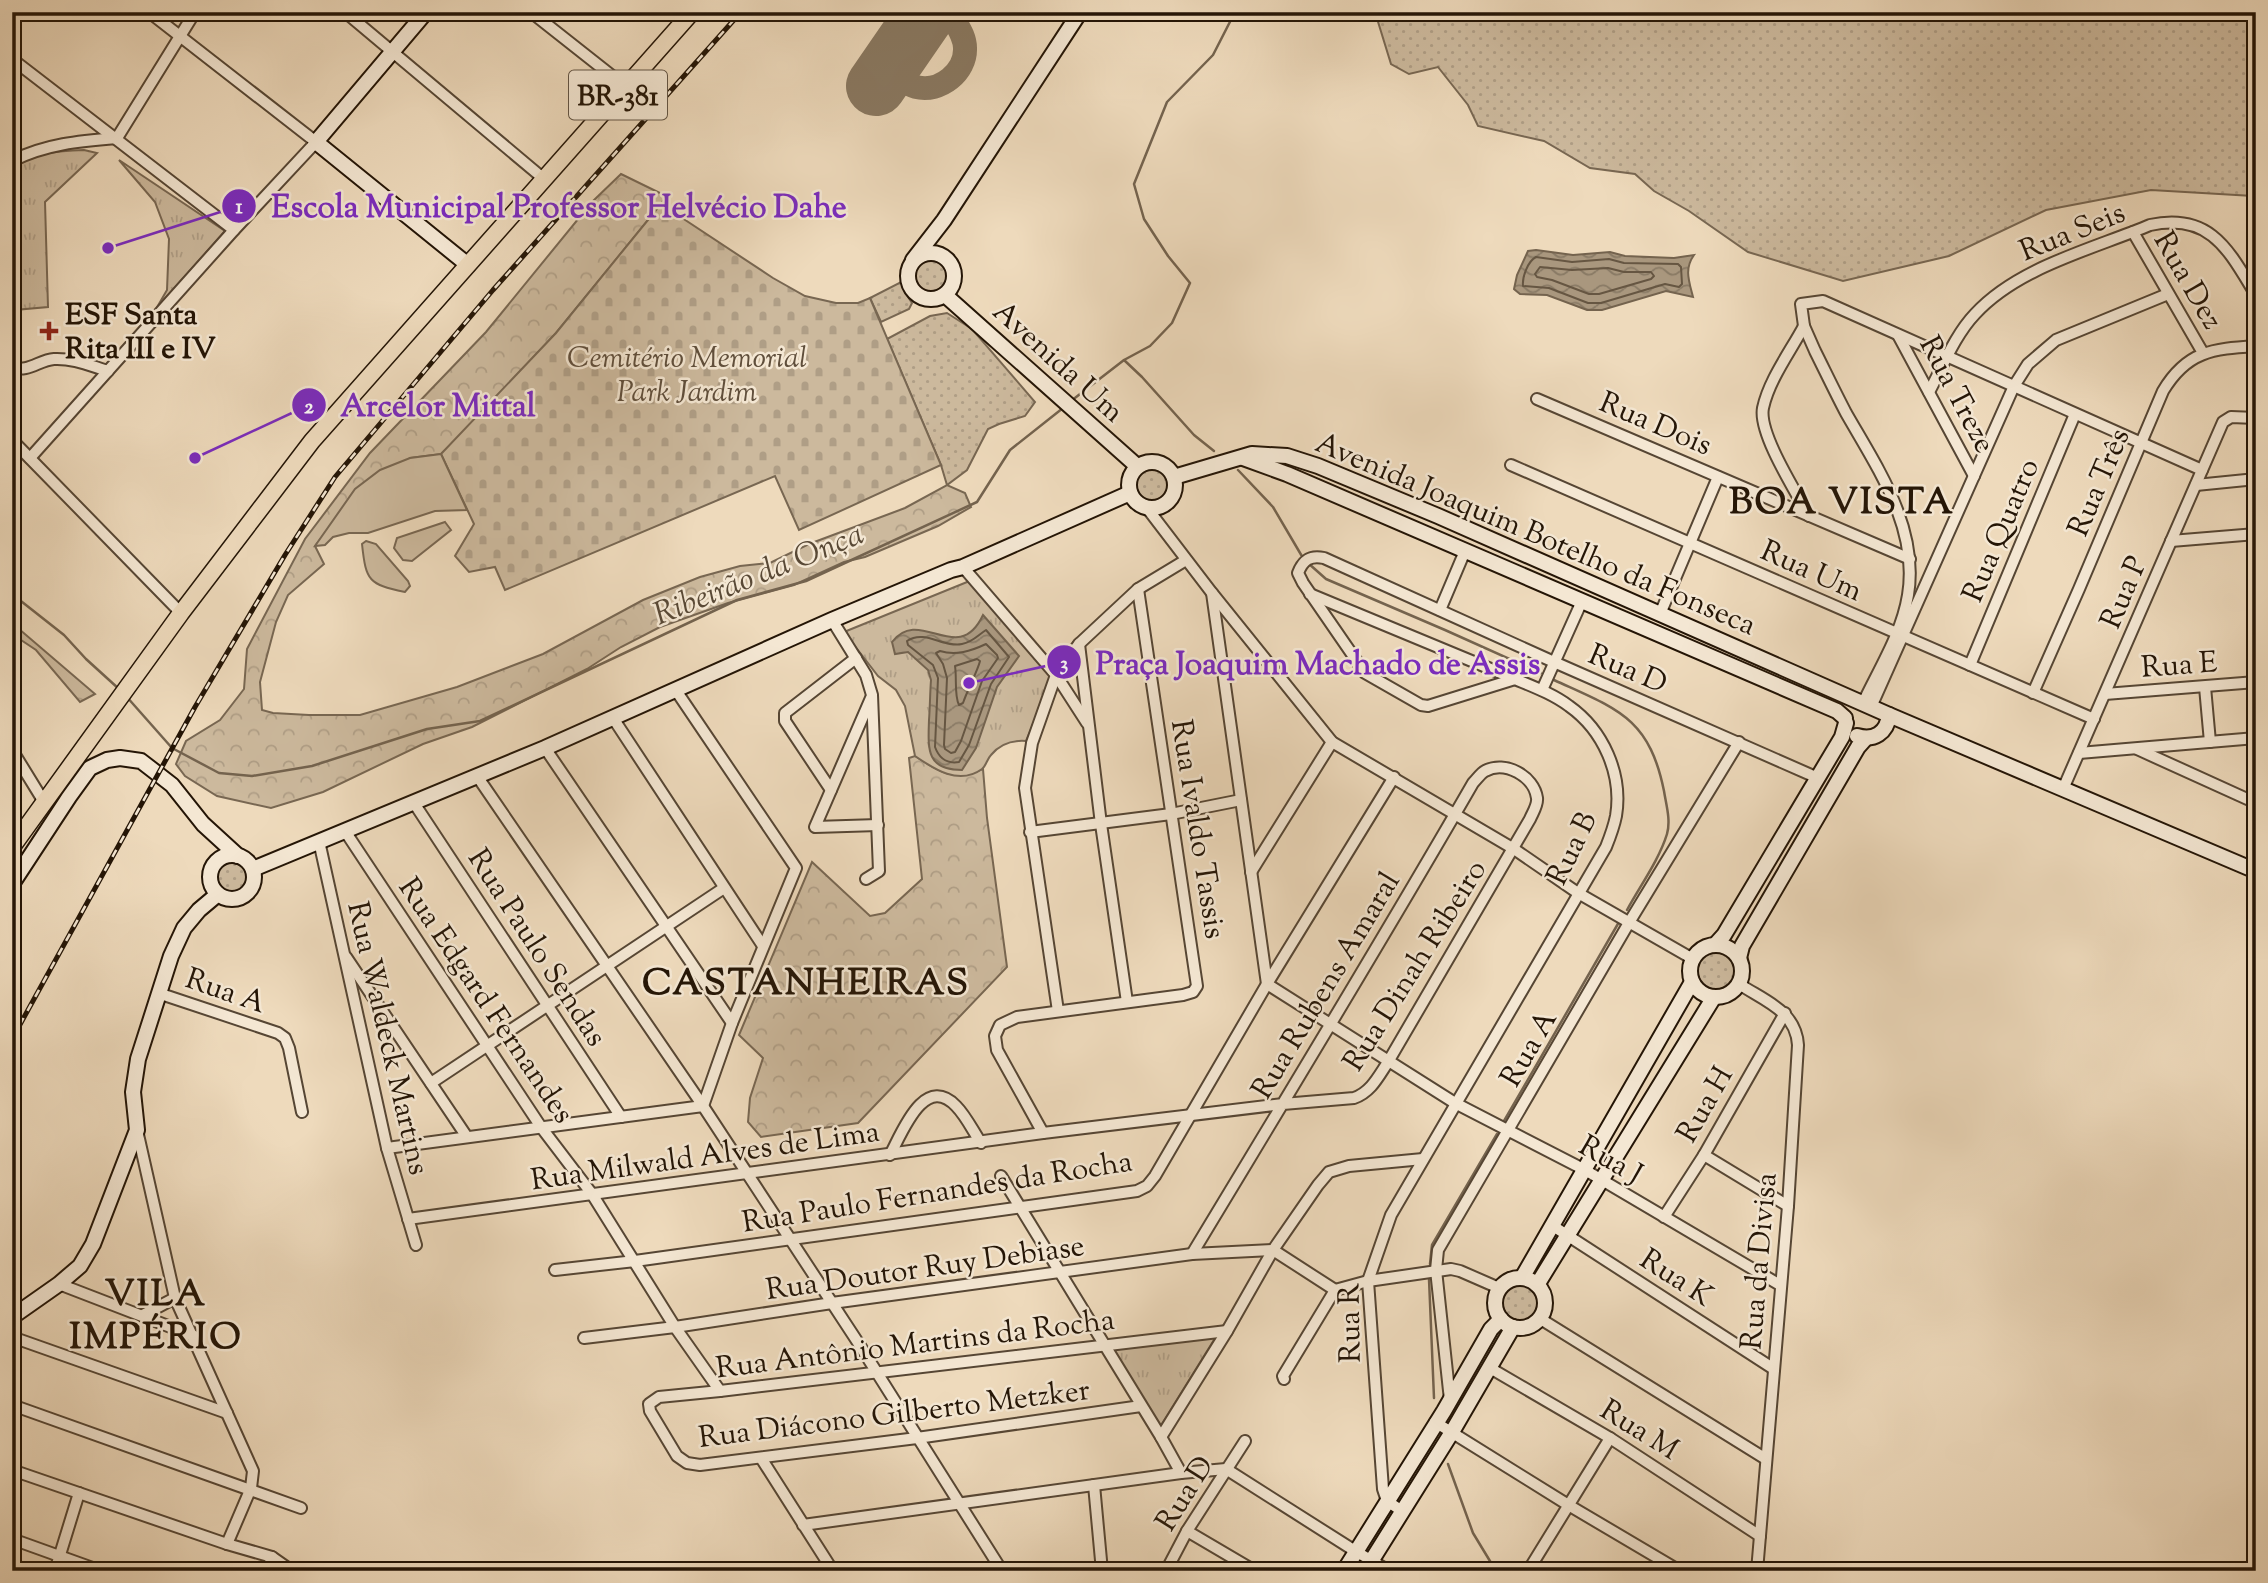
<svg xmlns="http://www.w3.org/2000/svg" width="2268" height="1583" viewBox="0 0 2268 1583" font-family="'Sorts Mill Goudy',serif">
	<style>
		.grass { fill: url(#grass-dots); stroke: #786752; stroke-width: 2 }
		.forest { fill: url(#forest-crowns); stroke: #786752; stroke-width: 2 }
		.cemetery { fill: url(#cemetery-stones); stroke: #786752; stroke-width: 2 }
		.park { fill: url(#park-tufts); stroke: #786752; stroke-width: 2 }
		.garden { fill: #ccb99d; stroke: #786752; stroke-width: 2 }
		.water { fill: url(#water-waves); stroke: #74634e; stroke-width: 2 }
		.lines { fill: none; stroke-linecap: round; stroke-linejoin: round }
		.shore { stroke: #665642; stroke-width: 2 }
		.stream { stroke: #74634e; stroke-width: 2.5 }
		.taxiway { stroke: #897861; stroke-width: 24 }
		.runway { stroke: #897861; stroke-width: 60 }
		.street-casing { stroke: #564634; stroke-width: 14 }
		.secondary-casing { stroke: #241506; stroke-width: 18 }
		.primary-casing { stroke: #241506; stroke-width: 19 }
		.street { stroke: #f4e7d3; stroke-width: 10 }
		.secondary { stroke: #f4e7d3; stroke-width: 14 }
		.primary { stroke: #eedabc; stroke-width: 16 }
		.rail-casing { stroke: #241506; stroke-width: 5 }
		.rail { stroke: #f4e7d3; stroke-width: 2.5; stroke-dasharray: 8; stroke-linecap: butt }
		.poi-dot { fill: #8f2418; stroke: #f4e7d3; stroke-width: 2.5 }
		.labels { text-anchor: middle; stroke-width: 5; stroke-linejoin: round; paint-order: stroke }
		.shield { fill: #f4e7d3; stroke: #625444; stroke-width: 2 }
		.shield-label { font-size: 28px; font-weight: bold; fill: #241506 }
		.street-label { font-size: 30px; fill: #241506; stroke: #f4e7d3 }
		.poi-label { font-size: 30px; font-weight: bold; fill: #241506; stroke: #f4e7d3; text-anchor: start }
		.park-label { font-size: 30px; font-style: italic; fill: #5f4e3b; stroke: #f4e7d3 }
		.water-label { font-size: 32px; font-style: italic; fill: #594936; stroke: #f4e7d3 }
		.district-label { font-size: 37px; font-weight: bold; letter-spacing: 2px; fill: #241506; stroke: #f4e7d3 }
		.leader { fill: none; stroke: #7b2cbf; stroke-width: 2.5 }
		.callout-dot { fill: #7b2cbf; stroke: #f4e7d3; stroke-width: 2.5 }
		.mark-label { font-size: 21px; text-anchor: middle; font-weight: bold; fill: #fff }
		.callout-label { font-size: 32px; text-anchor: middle; font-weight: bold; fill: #7b2cbf; stroke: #f4e7d3; stroke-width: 5; stroke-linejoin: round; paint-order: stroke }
	</style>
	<defs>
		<pattern id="grass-dots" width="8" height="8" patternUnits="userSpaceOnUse" patternTransform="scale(1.75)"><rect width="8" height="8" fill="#ccb99d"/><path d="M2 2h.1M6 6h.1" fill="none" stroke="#af9e86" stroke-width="1.8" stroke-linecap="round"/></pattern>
		<pattern id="forest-crowns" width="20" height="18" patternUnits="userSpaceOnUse" patternTransform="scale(1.75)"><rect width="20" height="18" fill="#ccb99d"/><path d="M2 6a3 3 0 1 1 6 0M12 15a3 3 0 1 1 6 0" fill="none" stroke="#af9e86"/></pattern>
		<pattern id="cemetery-stones" width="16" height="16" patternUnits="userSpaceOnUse" patternTransform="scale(1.75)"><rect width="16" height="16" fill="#ccb99d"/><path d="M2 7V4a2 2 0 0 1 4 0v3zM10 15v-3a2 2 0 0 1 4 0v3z" fill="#af9e86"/></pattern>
		<pattern id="park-tufts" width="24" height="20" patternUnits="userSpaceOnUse" patternTransform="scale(1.75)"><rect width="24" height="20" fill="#ccb99d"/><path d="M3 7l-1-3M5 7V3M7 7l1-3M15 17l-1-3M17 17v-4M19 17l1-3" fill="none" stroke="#af9e86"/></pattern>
		<pattern id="water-waves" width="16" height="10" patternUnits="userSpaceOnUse" patternTransform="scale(1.75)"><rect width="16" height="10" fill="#a9977e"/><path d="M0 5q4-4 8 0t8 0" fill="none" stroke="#897a65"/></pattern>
	</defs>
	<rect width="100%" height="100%" fill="#eedabc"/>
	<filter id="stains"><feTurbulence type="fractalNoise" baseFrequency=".00286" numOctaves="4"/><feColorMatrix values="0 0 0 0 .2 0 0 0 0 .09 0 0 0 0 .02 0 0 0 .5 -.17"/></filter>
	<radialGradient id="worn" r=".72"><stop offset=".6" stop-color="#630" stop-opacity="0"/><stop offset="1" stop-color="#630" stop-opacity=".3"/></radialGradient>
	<!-- grass -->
	<g class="grass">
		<path d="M1375 12H2256V201L2253 196 2151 190 2046 210 1949 256 1843 281 1748 252 1689 211 1654 191 1635 174 1590 168 1544 141 1478 126 1468 105 1438 67 1409 74 1391 64Z"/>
		<circle cx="931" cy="276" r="21"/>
		<path d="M905 280 906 294 912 303 909 309 881 322 870 298Z"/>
		<path d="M947 313 972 329 1035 402 1025 416 999 424 988 429 967 470 947 485 941 465 887 339 930 316Z"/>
		<circle cx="1151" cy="485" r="20"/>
		<circle cx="232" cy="877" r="18"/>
		<circle cx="1716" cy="971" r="20"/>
		<circle cx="1520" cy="1303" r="20"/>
	</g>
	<!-- forest -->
	<g class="forest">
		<path d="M621 174 666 196 661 204 556 333 461 435 441 454 410 458 332 524 315 546 324 564 288 595 276 622 260 682 262 710 273 713 309 715H360L457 687 543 654 643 600 700 577 740 566 770 563 809 544 905 508 947 485 965 493 971 507 938 526 865 557 844 562 794 585 728 603 660 627 621 647 587 669 472 727 423 744 323 792 271 808 217 796 185 776 176 764 186 741 220 720 244 689 247 649 305 539 370 453 486 332 592 202Z"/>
		<path d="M12 623 95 694 80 702 36 650 12 634Z"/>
		<path d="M915 756C941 773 953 781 983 769L987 818 1007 967 858 1123 761 1137 748 1122 750 1098 763 1058 739 1035 812 862 870 916 885 913 922 879 909 758Z"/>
	</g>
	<!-- cemetery -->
	<path class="cemetery" d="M661 204 773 278 805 296 836 303H858L870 298 941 465 799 530 775 476 505 590 495 567 469 572 455 556 474 524 441 454 556 333Z"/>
	<!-- park -->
	<g class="park">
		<path d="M84 150 97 153 45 202 48 307 15 310 20 358 12 355V167C35 153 57 151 84 150Z"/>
		<path d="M119 160 225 231 156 309 167 290 169 239 155 202Z"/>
		<path d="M972 580 1054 675 1026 741C1012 740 1000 744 991 755 987 759 986 766 982 769 959 786 934 769 915 756L905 706 896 690 878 676 844 632Z"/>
		<path d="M1217 1335 1160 1427 1113 1350Z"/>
	</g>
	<!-- garden -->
	<g class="garden">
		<path d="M441 454 467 510 435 511 368 533H349L333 537 325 545 315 546 355 489 380 470 410 458Z"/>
		<path d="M445 522 451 530 412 561 403 560 394 548 397 538Z"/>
		<path d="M366 541 376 544 408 581 410 586 405 592C369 584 366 582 362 544Z"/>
	</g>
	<!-- water -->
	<g class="water">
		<path d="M1536 250 1573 255 1610 252 1625 256 1674 258 1694 255C1684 269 1689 281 1693 297L1666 291 1602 310H1587L1547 295 1520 294 1514 289 1517 275 1528 251Z"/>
		<path d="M983 615 1019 656 997 687 976 748 962 770C926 770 928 749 929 720 930 707 930 693 931 680L928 670 908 652 895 654 892 642C920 605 958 668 983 615Z"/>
	</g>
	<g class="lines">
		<!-- shore -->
		<g class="shore">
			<path d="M1536 257 1572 262 1609 259 1624 263 1678 264 1681 267 1682 284 1679 287 1665 284 1601 303H1588L1549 288 1523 286C1522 277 1528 261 1536 257Z"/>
			<path d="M1540 267 1572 270 1608 268 1624 272H1651L1654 276 1651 279 1599 294H1589L1552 280 1537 277 1535 274Z"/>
			<path d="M986 630 1009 657 991 684 969 745 959 762C947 764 939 758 935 747L938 678 933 665 908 645 907 641C925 629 943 648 962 644 973 642 978 635 986 630Z"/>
			<path d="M986 644 997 655 998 658 982 681 961 741 955 752 951 753 945 749 944 745 947 678 943 664 936 653 940 651C956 656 971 651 986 644Z"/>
			<path d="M977 659 980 661C978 670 967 691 963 703L959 705C954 695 957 678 955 666Z"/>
		</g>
		<!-- stream -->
		<g class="stream">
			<path d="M1124 360 1142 377 1194 435 1214 451"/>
			<path d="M1071 401 1124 360 1150 346 1172 323 1190 283 1168 256 1144 219 1134 184 1167 102 1213 55 1235 12"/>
			<path d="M1238 470 1273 507 1303 558"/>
			<path d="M1308 563 1326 579 1445 630 1541 673"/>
			<path d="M12 594 64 635 86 659 119 689"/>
			<path d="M1554 680C1617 709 1649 717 1664 791 1666 804 1671 820 1667 834 1659 860 1640 886 1627 910"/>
			<path d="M126 696 172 748 219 773 252 776 312 766 427 729 480 721 737 600 806 581 977 502 1010 450 1063 408"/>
			<path d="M1504 1121 1619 922"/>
			<path d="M1430 1264 1432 1245 1497 1134"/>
			<path d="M1429 1279 1434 1398"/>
			<path d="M1448 1464 1473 1533 1496 1571"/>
		</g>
		<!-- taxiway -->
		<path class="taxiway" d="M888 68C896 75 905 84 916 87 940 93 966 72 965 48 965 34 955 24 950 12"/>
		<!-- runway -->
		<path class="runway" d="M876 86 927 12"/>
		<!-- street casing -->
		<g class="street-casing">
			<g id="street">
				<path d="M345 12 544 179"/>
				<path d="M531 12 626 87"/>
				<path d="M12 59 234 230"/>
				<path d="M12 161C45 144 80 141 117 138L195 12"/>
				<path d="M2133 232 2203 353"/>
				<path d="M1804 326C1790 352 1769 380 1763 408 1758 433 1796 492 1809 516"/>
				<path d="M1898 335 1974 476"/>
				<path d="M12 367C28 373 39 360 54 359 73 358 91 366 108 371"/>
				<path d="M1929 392C1943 366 1955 335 1975 314 2018 267 2093 249 2150 225 2211 212 2229 251 2256 295"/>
				<path d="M1537 399 1910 559"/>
				<path d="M12 440 181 613"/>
				<path d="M30 458 234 230 316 142 149 12"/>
				<path d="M1511 465 2094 719"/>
				<path d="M2196 485 2256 479"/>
				<path d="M1147 508 1212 593 1332 742 1514 849 1578 893 1693 959"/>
				<path d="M2171 541 2256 534"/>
				<path d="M963 567 1056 675 1087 723"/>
				<path d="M1212 593 1267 984 1455 1103 1585 1170 1780 1285"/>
				<path d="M1310 594 1515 679"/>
				<path d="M1440 610 1465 551"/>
				<path d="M1660 614 1718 477"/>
				<path d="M832 620 866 675 872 695 879 871 866 879"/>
				<path d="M1079 644 1101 824 1127 1002"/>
				<path d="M1970 665 2075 414"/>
				<path d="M2205 687 2210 742"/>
				<path d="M1542 690 1582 601"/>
				<path d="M2033 693 2079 589 2163 391C2187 351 2212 349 2256 346"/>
				<path d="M2105 694 2256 682"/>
				<path d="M871 698 815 827 878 825"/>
				<path d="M1863 703C1879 669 1902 633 1908 595 1919 528 1878 469 1846 413 1835 392 1825 371 1815 351L1804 326 1801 304 1823 301 2202 470"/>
				<path d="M1871 707 2014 386 2028 364 2056 340 2168 294"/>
				<path d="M613 718 763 946"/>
				<path d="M545 748 732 1023"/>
				<path d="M2137 749 2256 803"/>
				<path d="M12 750 44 802"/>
				<path d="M2079 753 2256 738"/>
				<path d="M477 776 703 1106 857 1341 1002 1571"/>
				<path d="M2063 789 2223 422 2231 417 2256 418"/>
				<path d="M831 790 785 721V713L856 658"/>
				<path d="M414 803 621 1117"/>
				<path d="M345 831 541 1127 592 1194 675 1327 720 1391"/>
				<path d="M1030 832 1171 814 1241 800"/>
				<path d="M319 841 387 1148 416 1245"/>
				<path d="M1251 872 1332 742"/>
				<path d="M346 957 467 1137"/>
				<path d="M1739 984C1765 1001 1796 1011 1798 1045L1788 1206 1757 1571"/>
				<path d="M158 993 278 1033 285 1038 289 1048 302 1112"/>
				<path d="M1058 1011 1025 788 1032 743 1056 675 1079 644 1138 589 1186 560"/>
				<path d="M431 1083 724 888"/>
				<path d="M137 1130 175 1298 253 1471 251 1488 227 1544"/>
				<path d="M1043 1133 997 1050 995 1036 1000 1025 1017 1017 1183 995 1193 992 1197 986 1138 589"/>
				<path d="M387 1148 703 1106 732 1023 796 868 675 689"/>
				<path d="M890 1155C902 1133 924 1073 956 1106 966 1116 973 1131 981 1143"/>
				<path d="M1704 1155 1788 1206"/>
				<path d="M1001 1176 1161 1437 1181 1473"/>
				<path d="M1664 1217 1704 1155 1785 1013"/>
				<path d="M408 1219 1043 1133 1283 1104 1354 1098C1371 1092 1378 1077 1388 1062L1530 819C1533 812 1538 805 1537 798 1534 776 1505 760 1485 771 1481 773 1477 779 1473 783 1382 941 1286 1098 1192 1254"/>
				<path d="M1553 1226 1774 1369"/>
				<path d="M555 1270 635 1261 1137 1191 1147 1186 1155 1176 1267 984 1394 777"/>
				<path d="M59 1284 194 1336"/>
				<path d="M143 1315 175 1298"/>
				<path d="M1539 1318 1766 1459"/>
				<path d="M12 1337 227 1413"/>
				<path d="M584 1338 675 1327 832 1303 1192 1254 1273 1250 1335 1290"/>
				<path d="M1490 1368 1610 1438 1760 1536"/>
				<path d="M1284 1379 1283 1376 1335 1290 1368 1281 1451 1269 1460 1271 1499 1288"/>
				<path d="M1450 1400 1436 1270 1438 1250 1630 921 1739 742"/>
				<path d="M12 1405 301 1508"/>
				<path d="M1141 1406 917 1438 700 1465 687 1463 677 1456 650 1411 649 1404 659 1397 720 1391 1227 1331"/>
				<path d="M1435 1422 1570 1506 1680 1571"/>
				<path d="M1161 1437 1227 1331 1273 1250 1318 1185 1329 1172 1349 1166 1423 1159"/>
				<path d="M761 1458 833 1571"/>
				<path d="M12 1470 227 1544 272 1557 292 1571"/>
				<path d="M1094 1485 1102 1571"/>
				<path d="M1402 1511 1387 1501 1383 1489 1368 1281 1391 1215 1606 847C1610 837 1614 826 1616 816 1623 774 1603 730 1569 706 1553 694 1534 687 1515 679L1428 706 1421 705 1365 673 1303 583 1298 573C1303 560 1310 555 1324 558L1554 662 1818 778"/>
				<path d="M803 1525 1181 1473 1226 1469 1352 1549 1389 1571"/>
				<path d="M1187 1531 1255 1571"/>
				<path d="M12 1539 101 1571"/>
				<path d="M55 1571 79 1493"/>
				<path d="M267 1571 272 1557"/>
				<path d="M1166 1571 1187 1531 1245 1441"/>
				<path d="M1528 1571 1610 1438"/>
			</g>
		</g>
		<!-- secondary casing -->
		<g class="secondary-casing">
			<g id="secondary">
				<path d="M426 12 316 142 468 265"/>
				<circle cx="931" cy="276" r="23"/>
				<path d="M913 260 944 220 1080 12"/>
				<path d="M945 295 1137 466"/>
				<path d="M1243 458 1287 474 1837 711 1845 718"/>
				<circle cx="1152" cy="485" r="23"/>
				<path d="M1174 477 1252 454 1287 456 1318 466 1438 516 1889 715 2256 871"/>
				<path d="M1857 736C1874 741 1887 733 1889 715"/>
				<circle cx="232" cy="877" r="22"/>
				<path d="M253 869 545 748 832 620 951 570 963 567 1130 493"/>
				<path d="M12 884 69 797 90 768 107 760 120 758 141 761 172 785 203 824 238 856"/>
				<circle cx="1716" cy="971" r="26"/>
				<path d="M1715 945 1724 935 1842 737 1846 723"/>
				<path d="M1739 958 1742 946 1858 747 1866 738"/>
				<path d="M1522 1278 1692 982"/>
				<circle cx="1520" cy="1303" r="25"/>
				<path d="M1537 1285 1714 997"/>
				<path d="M12 1317 59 1284 80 1266 93 1244 137 1130 133 1092 138 1059 171 956 184 928 199 910 218 894"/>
				<path d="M1344 1571 1444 1411 1491 1329 1501 1319"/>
				<path d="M1365 1571 1452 1432 1513 1327"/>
			</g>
		</g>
		<!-- primary casing -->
		<g class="primary-casing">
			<path id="primary" d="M12 847 181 613 312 441 692 12"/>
		</g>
		<!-- street -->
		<use href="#street" class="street"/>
		<!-- secondary -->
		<use href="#secondary" class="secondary"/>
		<!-- primary -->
		<use href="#primary" class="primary"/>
		<!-- rail casing -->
		<g class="rail-casing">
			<path id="rail" d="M12 1039 195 707 285 555 335 477 493 290 741 12"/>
		</g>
		<!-- rail -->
		<use href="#rail" class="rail"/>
	</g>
	<!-- markers -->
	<path class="poi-dot" d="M45.5 320.5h7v7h7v7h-7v7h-7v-7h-7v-7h7z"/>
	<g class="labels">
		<!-- shield labels -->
		<rect class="shield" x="569" y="70.5" width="98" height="49" rx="5"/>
		<g class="shield-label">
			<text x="618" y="105">BR-381</text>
		</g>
		<!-- street labels -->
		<g class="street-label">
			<text transform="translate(2072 231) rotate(-22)" y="10">Rua Seis</text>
			<text transform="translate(2189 280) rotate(60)" y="10">Rua Dez</text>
			<text transform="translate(1059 361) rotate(42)" y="10">Avenida Um</text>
			<text transform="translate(1958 394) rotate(62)" y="10">Rua Treze</text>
			<text transform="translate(1656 423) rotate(23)" y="10">Rua Dois</text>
			<text transform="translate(2098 482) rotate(-67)" y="10">Rua Três</text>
			<text transform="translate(2000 530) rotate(-67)" y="10">Rua Quatro</text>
			<text transform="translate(1536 533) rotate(23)" y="10">Avenida Joaquim Botelho da Fonseca</text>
			<text transform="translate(1812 570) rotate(24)" y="10">Rua Um</text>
			<text transform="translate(2123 592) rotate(-67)" y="10">Rua P</text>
			<text transform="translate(2179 664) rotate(-4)" y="10">Rua E</text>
			<text transform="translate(1628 668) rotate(23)" y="10">Rua D</text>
			<text transform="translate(1199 829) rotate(81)" y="10">Rua Ivaldo Tassis</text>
			<text transform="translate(1571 848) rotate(-64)" y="10">Rua B</text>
			<text transform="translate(538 947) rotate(57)" y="10">Rua Paulo Sendas</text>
			<text transform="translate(1414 965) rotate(-58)" y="10">Rua Dinah Ribeiro</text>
			<text transform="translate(1325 985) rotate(-59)" y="10">Rua Rubens Amaral</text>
			<text transform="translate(226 990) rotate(19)" y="10">Rua A</text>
			<text transform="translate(487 1000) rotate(56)" y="10">Rua Edgard Fernandes</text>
			<text transform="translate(389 1038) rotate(77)" y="10">Rua Waldeck Martins</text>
			<text transform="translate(1528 1048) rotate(-60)" y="10">Rua A</text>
			<text transform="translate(1704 1104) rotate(-60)" y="10">Rua H</text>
			<text transform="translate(705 1155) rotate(-8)" y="10">Rua Milwald Alves de Lima</text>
			<text transform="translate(1611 1159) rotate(30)" y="10">Rua J</text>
			<text transform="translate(937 1191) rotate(-9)" y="10">Rua Paulo Fernandes da Rocha</text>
			<text transform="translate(1758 1261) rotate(-85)" y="10">Rua da Divisa</text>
			<text transform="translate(925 1267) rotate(-8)" y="10">Rua Doutor Ruy Debiase</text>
			<text transform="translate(1677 1277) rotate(33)" y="10">Rua K</text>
			<text transform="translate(1349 1323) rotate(-91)" y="10">Rua R</text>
			<text transform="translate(915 1343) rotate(-7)" y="10">Rua Antônio Martins da Rocha</text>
			<text transform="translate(894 1413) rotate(-7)" y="10">Rua Diácono Gilberto Metzker</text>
			<text transform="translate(1640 1429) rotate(32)" y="10">Rua M</text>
			<text transform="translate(1184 1493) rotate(-58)" y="10">Rua D</text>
		</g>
		<!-- poi labels -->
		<g class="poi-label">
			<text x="65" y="324">ESF Santa<tspan x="65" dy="34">Rita III e IV</tspan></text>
		</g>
		<!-- park labels -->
		<g class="park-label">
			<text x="687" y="367">Cemitério Memorial<tspan x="687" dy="34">Park Jardim</tspan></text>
		</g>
		<!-- water labels -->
		<g class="water-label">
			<text transform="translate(758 573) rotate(-22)" y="11">Ribeirão da Onça</text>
		</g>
		<!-- district labels -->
		<g class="district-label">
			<text x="1842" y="513">BOA VISTA</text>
			<text x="806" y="994">CASTANHEIRAS</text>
			<text x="156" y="1305">VILA<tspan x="156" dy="43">IMPÉRIO</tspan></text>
		</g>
	</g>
	<!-- callouts -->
	<path class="leader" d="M108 248L239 206M195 458L309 405M969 683L1064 662"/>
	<g class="callout-dot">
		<circle cx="108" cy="248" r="7"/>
		<circle cx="195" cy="458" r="7"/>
		<circle cx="969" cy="683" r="7"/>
		<circle cx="239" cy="206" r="18"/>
		<circle cx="309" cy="405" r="18"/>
		<circle cx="1064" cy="662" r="18"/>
	</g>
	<g class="mark-label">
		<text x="239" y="213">1</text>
		<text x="309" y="413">2</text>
		<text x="1064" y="670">3</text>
	</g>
	<g class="callout-label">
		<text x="559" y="217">Escola Municipal Professor Helvécio Dahe</text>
		<text x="438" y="416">Arcelor Mittal</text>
		<text x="1318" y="674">Praça Joaquim Machado de Assis</text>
	</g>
	<!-- margin -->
	<rect width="2268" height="1583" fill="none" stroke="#eedabc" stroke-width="42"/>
	<rect x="14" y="14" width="2240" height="1555" fill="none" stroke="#241506" stroke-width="3.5"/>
	<rect x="21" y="21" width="2226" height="1541" fill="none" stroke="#241506" stroke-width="2"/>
	<rect width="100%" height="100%" filter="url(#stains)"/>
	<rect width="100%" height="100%" fill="url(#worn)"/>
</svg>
